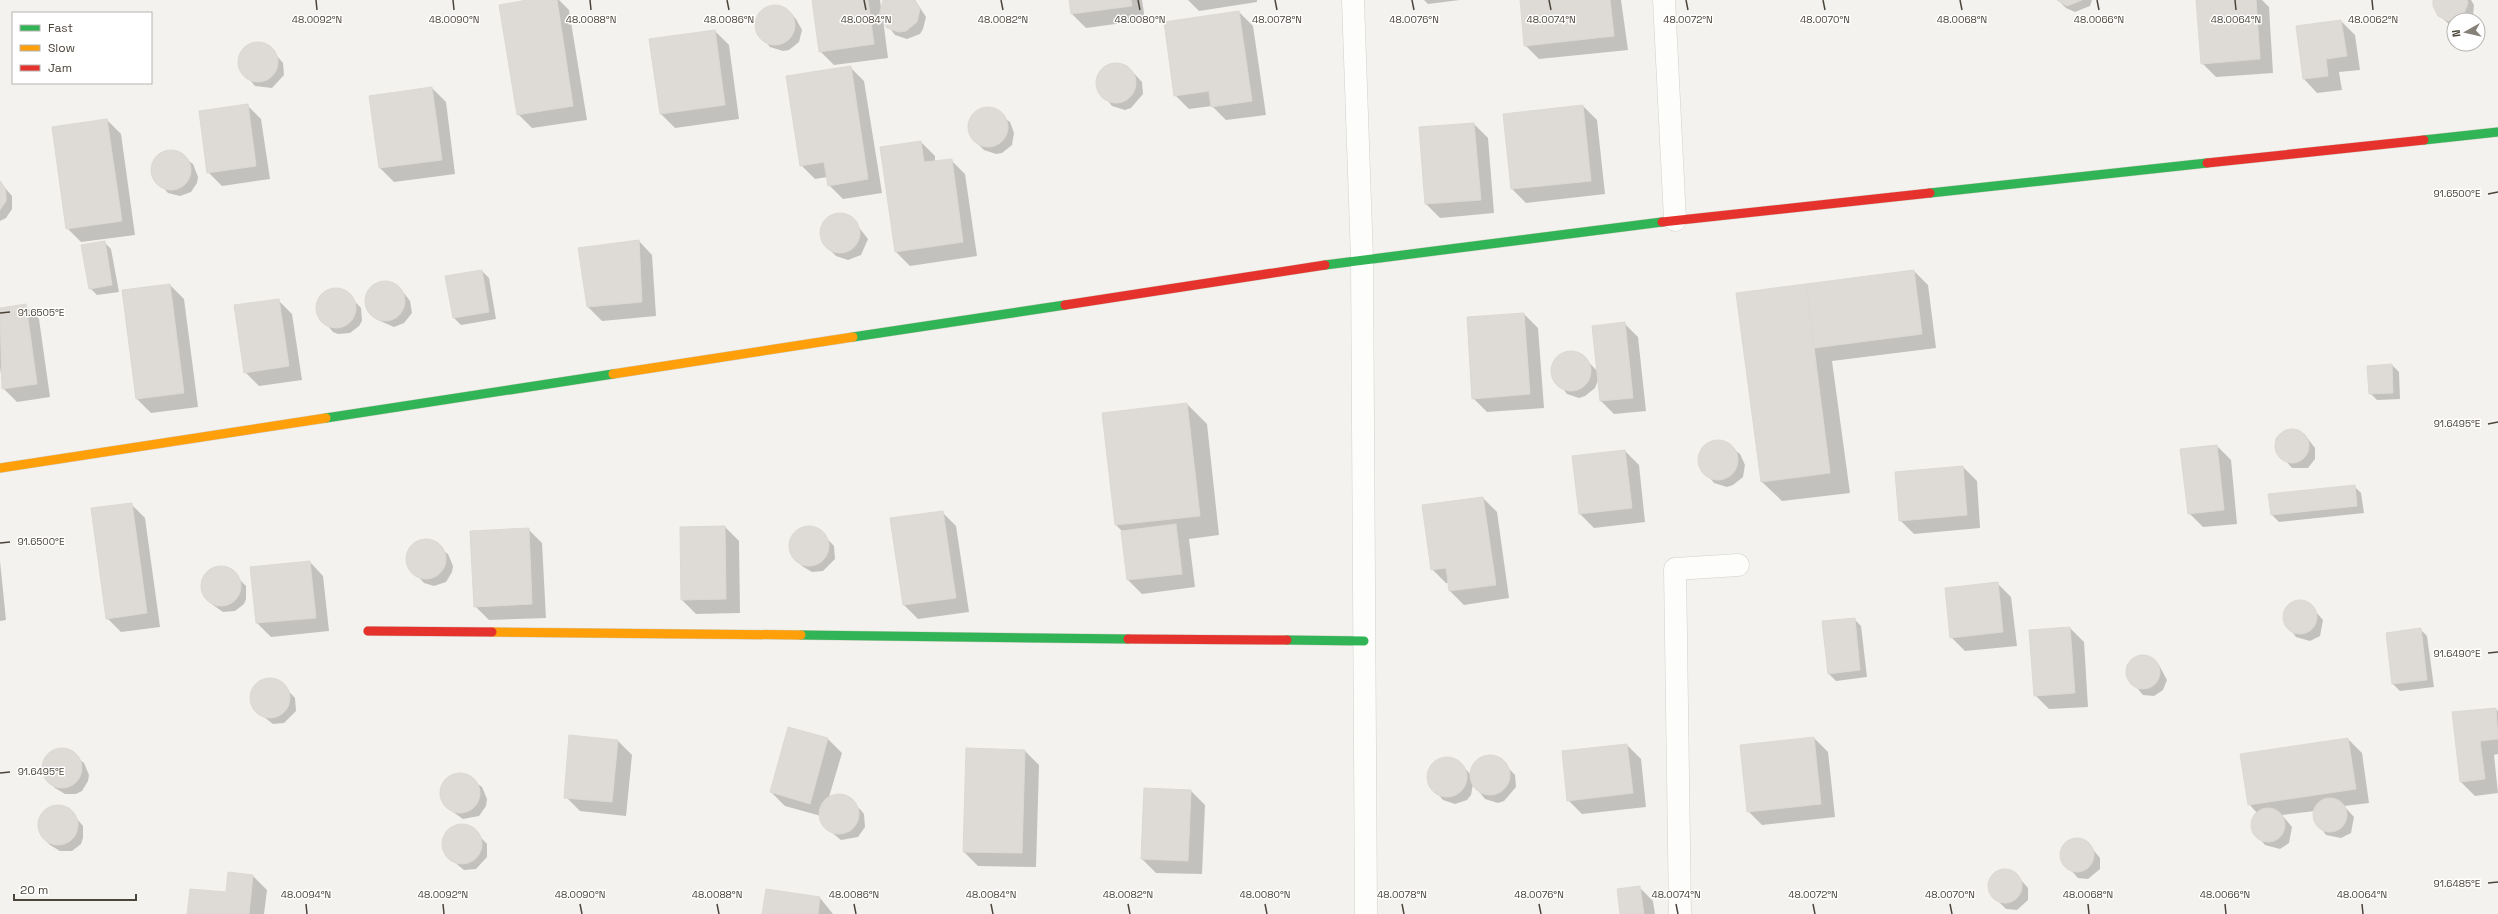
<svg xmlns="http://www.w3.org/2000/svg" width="2498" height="914" viewBox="0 0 2498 914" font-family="'Space Grotesk',sans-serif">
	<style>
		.shadow { fill: #0003 }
		.building { fill: #dedbd6; stroke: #dcd9d4 }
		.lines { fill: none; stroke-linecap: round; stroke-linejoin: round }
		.street-casing { stroke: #d2d0cb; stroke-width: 23 }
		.fast-casing { stroke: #d3cfc5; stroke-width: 10 }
		.slow-casing { stroke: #d3cfc5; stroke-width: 10 }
		.jam-casing { stroke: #d3cfc5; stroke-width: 10 }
		.street { stroke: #fdfdfc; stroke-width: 22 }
		.fast { stroke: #30b455; stroke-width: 9 }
		.slow { stroke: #ff9f0a; stroke-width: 9 }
		.jam { stroke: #e5322d; stroke-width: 9 }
		.ticks { fill: none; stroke: #4b4439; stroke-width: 1.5 }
		.ticks-label { font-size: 10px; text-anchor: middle; fill: #4b4439; stroke: #fff; stroke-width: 3; stroke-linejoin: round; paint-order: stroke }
	</style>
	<rect width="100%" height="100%" fill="#f4f2ee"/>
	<!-- shadow -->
	<g class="shadow">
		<path d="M533 0H559L569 10 587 120 532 128 518 114Z"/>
		<path d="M813 0H880L881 8 884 0H915L926 17 923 29 920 34 907 39 895 35 883 19 888 58 834 65 820 51Z"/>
		<path d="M1070 0H1142L1145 20 1086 28 1072 14Z"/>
		<path d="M1188 0H1257V2L1199 11Z"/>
		<path d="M1424 0H1460L1428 4Z"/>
		<path d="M1521 0H1621L1628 50 1539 59 1525 45Z"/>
		<path d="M2058 0H2092L2090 6 2075 12 2066 8Z"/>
		<path d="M2197 0H2262L2269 7 2273 73 2216 77 2202 63Z"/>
		<path d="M2434 0H2471L2474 5 2473 16 2470 20H2454V27L2451 26 2441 17Z"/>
		<path d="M772 6 784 7 789 11 796 19 802 30 799 42 789 50 783 51 770 47 756 29V23L761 11Z"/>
		<path d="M1239 12 1253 26 1266 115 1226 120 1212 106 1189 109 1175 95Z"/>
		<path d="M2341 21 2355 35 2360 70 2339 72 2342 90 2317 93 2304 79 2297 27Z"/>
		<path d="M715 31 729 45 739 119 675 128 661 114 650 40Z"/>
		<path d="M261 43 272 50 283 63 284 75 272 88 255 86 240 68V56L248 46Z"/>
		<path d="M1113 63 1126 65 1142 82 1143 94 1131 108 1125 110 1112 106 1097 87 1099 74 1107 65Z"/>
		<path d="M850 67 864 81 882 193 843 199 829 185 827 177 815 179 801 165Z"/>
		<path d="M432 88 446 102 455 174 394 182 380 168Z"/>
		<path d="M247 105 261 119 270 179 222 186 208 172Z"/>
		<path d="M1583 106 1597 120 1605 194 1526 203 1512 189Z"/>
		<path d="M991 108 1010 122 1014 133 1012 145 1002 153 996 154 984 150 972 138 969 126 974 114 979 110Z"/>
		<path d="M107 120 121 134 135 235 81 242 67 228Z"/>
		<path d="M1474 124 1488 138 1494 213 1440 218 1426 204Z"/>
		<path d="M921 142 935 156V162L951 160 965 174 977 256 910 266 896 252Z"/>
		<path d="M174 151 193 164 198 177 197 183 191 192 180 196 168 193 153 176 154 163 161 153Z"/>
		<path d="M0 182 12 196V209L6 218 0 221Z"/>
		<path d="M837 214 850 216 868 239 861 255 848 260 836 256 824 244 821 231 826 219Z"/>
		<path d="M639 241 652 255 656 316 602 321 588 307Z"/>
		<path d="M104 242 111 249 119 292 97 295 90 288Z"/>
		<path d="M482 271 489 278 496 319 461 325 454 318Z"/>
		<path d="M1914 271 1928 285 1936 348 1832 361 1850 493 1782 501 1762 482 1738 294Z"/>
		<path d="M388 281 400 288 410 301 412 313 404 323 394 327 378 320 371 313 366 300 371 288 375 284Z"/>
		<path d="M170 285 184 299 198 407 151 413 137 399Z"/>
		<path d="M332 289 345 291 361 308 362 321 359 326 350 333 338 334 333 332 318 314V301L326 291Z"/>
		<path d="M278 300 292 314 302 380 259 386 245 372Z"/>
		<path d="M25 305 39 319 50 397 17 402 3 388 0 367V309Z"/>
		<path d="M1524 314 1538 328 1544 408 1487 412 1473 398Z"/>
		<path d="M1624 323 1638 337 1646 411 1614 414 1600 400 1598 380 1595 388 1585 396 1579 398 1567 394 1552 375 1553 362 1562 353 1575 352 1580 353 1598 372Z"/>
		<path d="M2392 365 2399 372 2400 399 2377 400 2370 393Z"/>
		<path d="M1187 404 1207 424 1219 535 1189 539 1195 587 1142 594 1128 580 1122 531 1116 525 1103 414Z"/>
		<path d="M2295 430 2305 435 2315 448V459L2308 468H2292L2275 449 2276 438 2284 431Z"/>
		<path d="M1722 441 1740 454 1745 465 1743 477 1733 485 1727 487 1714 483 1699 464 1701 451 1704 446 1710 442Z"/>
		<path d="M2217 446 2231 460 2237 524 2203 527 2189 513Z"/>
		<path d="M1625 451 1639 465 1645 522 1594 528 1580 514 1573 457Z"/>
		<path d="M1963 467 1977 481 1980 528 1914 534 1900 520Z"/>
		<path d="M2354 486 2361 493 2364 513 2279 522 2272 515Z"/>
		<path d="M1483 498 1497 512 1509 598 1464 605 1450 591 1449 583H1446L1432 569 1423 506Z"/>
		<path d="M131 504 145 518 160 627 121 632 107 618Z"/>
		<path d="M942 512 956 526 969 612 918 619 904 605 891 519Z"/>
		<path d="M725 527 739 541 740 613 696 614 682 600Z"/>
		<path d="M812 527 818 529 834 546 835 559 823 571 812 572 802 566 794 558 790 545 791 539 799 529Z"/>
		<path d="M528 529 542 543 546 618 489 620 475 606Z"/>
		<path d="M429 540 448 554 453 566 452 572 446 582 434 586 424 583 408 565V553L417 543Z"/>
		<path d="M0 561 6 620 0 621Z"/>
		<path d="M310 562 323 576 329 631 271 637 257 623Z"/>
		<path d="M223 567 229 569 246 586V599L244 604 235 611 223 612 213 605 206 598 201 585 202 579 211 569Z"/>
		<path d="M1997 583 2011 597 2017 646 1965 651 1951 637Z"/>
		<path d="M2298 601 2309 604 2323 620 2320 636 2310 641 2296 637 2284 621 2285 610Z"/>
		<path d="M1854 619 1861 626 1867 677 1836 681 1829 674Z"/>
		<path d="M2070 628 2084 642 2088 707 2049 709 2035 695 2030 631Z"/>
		<path d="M2420 629 2427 636 2434 687 2400 691 2393 684Z"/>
		<path d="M2141 655 2152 658 2159 665 2167 680 2163 690 2154 696 2143 695 2126 675 2127 665Z"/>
		<path d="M266 679 279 681 295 698 296 711 284 723 273 724 255 710 251 698 256 686Z"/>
		<path d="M2495 709 2498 711V754L2494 755 2498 793 2475 796 2461 782 2453 713Z"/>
		<path d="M1814 738 1828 752 1835 817 1762 825 1748 811Z"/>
		<path d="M828 739 842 753 829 797 841 795 860 809 864 814 865 827 858 837 841 840 824 826 821 816 785 806 771 792Z"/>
		<path d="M2348 739 2362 753 2369 803 2344 806 2354 817 2351 833 2341 838 2326 835 2314 818 2315 811 2282 815 2292 827 2289 843 2280 849 2265 845 2252 829 2254 818 2258 814 2249 804Z"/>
		<path d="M618 741 632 755 626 816 580 811 566 797Z"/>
		<path d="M1627 745 1641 759 1646 807 1582 814 1568 800Z"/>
		<path d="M65 749 84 763 89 775 88 781 82 791 76 794H65L55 788 44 775V762L53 752Z"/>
		<path d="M1025 751 1039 765 1036 867 978 866 964 852Z"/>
		<path d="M1487 756 1499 758 1515 775 1516 787 1504 801 1498 803 1485 799 1473 784 1471 795 1467 800 1455 804 1443 800 1428 782 1429 769 1438 760 1450 758 1461 764 1470 774 1476 762Z"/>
		<path d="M463 774 482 787 487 799 486 806 479 816 463 819 453 812 442 799V787L450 776Z"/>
		<path d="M1191 791 1205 805 1202 874 1156 873 1142 859Z"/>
		<path d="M60 806 72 813 83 826V838L81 844 72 851H60L50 845 43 838 38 825 39 819 48 809Z"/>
		<path d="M458 825 471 827 487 844V857L476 869 464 870 447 856 443 844 447 832Z"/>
		<path d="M2081 839 2086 841 2100 858V869L2088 879 2078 878 2061 859 2062 848 2070 840Z"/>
		<path d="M2003 869 2014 872 2028 888V900L2017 910 2006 909 1991 894 1988 884 1994 874Z"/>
		<path d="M253 876 267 890 264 914H188L227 893Z"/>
		<path d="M1639 887 1653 901 1655 914H1621Z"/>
		<path d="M820 898 833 914H763Z"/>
	</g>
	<!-- building -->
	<g class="building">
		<path d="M527 0H557L573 106 517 115 499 5Z"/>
		<path d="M812 0H868L874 44 819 52Z"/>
		<path d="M883 0H915L920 9 917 22 906 31 899 32 887 28 879 16Z"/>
		<path d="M1069 0H1131L1132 6 1071 14Z"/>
		<path d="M1520 0H1610L1614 36 1524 46Z"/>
		<path d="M2057 0H2082L2067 6Z"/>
		<path d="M2196 0H2256L2260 59 2201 64Z"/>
		<path d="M2433 0H2467L2468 3 2464 14 2454 20 2448 21 2438 16 2433 6Z"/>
		<circle cx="775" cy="25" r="20"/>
		<path d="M1239 11 1252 101 1211 107 1209 91 1174 96 1164 22Z"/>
		<path d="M2341 20 2347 56 2326 59 2328 76 2303 79 2296 26Z"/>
		<path d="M715 30 725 105 660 114 649 39Z"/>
		<circle cx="258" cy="62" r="20"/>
		<circle cx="1116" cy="83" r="20"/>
		<path d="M851 66 868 179 828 186 824 162 800 166 786 76Z"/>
		<path d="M432 87 442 160 379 168 369 96Z"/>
		<path d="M248 104 256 166 207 173 199 111Z"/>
		<path d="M1583 105 1591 181 1511 189 1503 114Z"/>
		<circle cx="988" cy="127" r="20"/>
		<path d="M107 119 122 221 66 229 52 127Z"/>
		<path d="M1474 123 1481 200 1425 204 1419 127Z"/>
		<path d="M921 141 924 162 952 159 963 242 895 252 880 147Z"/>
		<circle cx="171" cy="170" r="20"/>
		<path d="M0 181 5 188 6 195V201L0 210Z"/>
		<circle cx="840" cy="233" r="20"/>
		<path d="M639 240 642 302 587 307 578 248Z"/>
		<path d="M105 241 112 285 89 289 81 245Z"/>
		<path d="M482 270 489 312 453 318 445 276Z"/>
		<path d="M1914 270 1922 334 1814 348 1806 284Z"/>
		<circle cx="385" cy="301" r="20"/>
		<path d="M170 284 184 393 136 399 122 290Z"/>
		<path d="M1806 284 1830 473 1761 482 1736 293Z"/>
		<circle cx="336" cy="308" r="20"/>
		<path d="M279 299 289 366 244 373 234 305Z"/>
		<path d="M26 304 37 384 2 389 0 308Z"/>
		<path d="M1524 313 1530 394 1472 399 1467 317Z"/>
		<path d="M1625 322 1633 398 1600 401 1592 326Z"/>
		<circle cx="1571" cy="371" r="20"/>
		<path d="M2392 364 2393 393 2369 394 2367 366Z"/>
		<path d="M1187 403 1200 516 1115 525 1102 413Z"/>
		<circle cx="2292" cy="446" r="17"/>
		<circle cx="1718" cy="460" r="20"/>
		<path d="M2217 445 2224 510 2188 514 2180 449Z"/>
		<path d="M1625 450 1632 508 1579 514 1572 456Z"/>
		<path d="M1963 466 1967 515 1899 521 1895 472Z"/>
		<path d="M2355 485 2357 506 2271 515 2268 494Z"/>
		<path d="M1483 497 1496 585 1449 591 1446 568 1431 570 1422 505Z"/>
		<path d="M132 503 147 613 106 619 91 508Z"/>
		<path d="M943 511 956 598 903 605 890 518Z"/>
		<path d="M1176 524 1182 574 1127 580 1121 531Z"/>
		<path d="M725 526 726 599 681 600 680 527Z"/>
		<circle cx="809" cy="546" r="20"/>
		<path d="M529 528 532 604 474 607 470 531Z"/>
		<circle cx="426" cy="559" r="20"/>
		<path d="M310 561 316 618 256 623 250 567Z"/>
		<circle cx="221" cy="586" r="20"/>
		<path d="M1998 582 2003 632 1950 638 1945 588Z"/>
		<circle cx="2300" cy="617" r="17"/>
		<path d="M1855 618 1860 670 1828 674 1822 621Z"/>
		<path d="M2070 627 2075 693 2034 696 2029 630Z"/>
		<path d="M2421 628 2427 680 2392 684 2386 633Z"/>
		<circle cx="2143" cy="672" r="17"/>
		<circle cx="270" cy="698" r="20"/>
		<path d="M2496 708 2498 739 2480 741 2485 779 2460 782 2452 712Z"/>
		<path d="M788 727 828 738 810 804 770 792Z"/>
		<path d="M569 735 618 740 612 802 564 798Z"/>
		<path d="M1814 737 1821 804 1747 812 1740 745Z"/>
		<path d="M2348 738 2356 789 2248 805 2240 754Z"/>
		<path d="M1627 744 1633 793 1567 801 1562 751Z"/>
		<path d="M966 748 1025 750 1022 853 963 852Z"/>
		<circle cx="62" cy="768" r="20"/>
		<circle cx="1490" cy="775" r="20"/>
		<circle cx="1447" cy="777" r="20"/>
		<circle cx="460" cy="793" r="20"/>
		<path d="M1144 788 1191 790 1188 861 1141 859Z"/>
		<circle cx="839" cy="814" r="20"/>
		<circle cx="2330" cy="815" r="17"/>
		<circle cx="58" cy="825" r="20"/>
		<circle cx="2268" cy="825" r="17"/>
		<circle cx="462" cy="844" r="20"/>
		<circle cx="2077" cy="855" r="17"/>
		<circle cx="2005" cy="886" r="17"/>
		<path d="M228 872 253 875 249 914H187L190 889 226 892Z"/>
		<path d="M1640 886 1644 914H1620L1617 889Z"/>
		<path d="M766 889 820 897 818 914H762Z"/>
	</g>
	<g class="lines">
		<!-- street casing -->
		<g class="street-casing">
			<g id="street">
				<path d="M1353 0 1362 259 1366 914"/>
				<path d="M1664 0 1675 220"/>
				<path d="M1680 914 1675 569 1738 565"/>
			</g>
		</g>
		<!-- fast casing -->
		<g class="fast-casing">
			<g id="fast">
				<path d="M2424 140 2498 132"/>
				<path d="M1930 193 2207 163"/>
				<path d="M1325 265 1662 222"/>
				<path d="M853 337 1065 305"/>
				<path d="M326 418 613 374"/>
				<path d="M801 635 1128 639"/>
				<path d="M1287 640 1364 641"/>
			</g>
		</g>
		<!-- slow casing -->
		<g class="slow-casing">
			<g id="slow">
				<path d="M613 374 853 337"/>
				<path d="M0 468 326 418"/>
				<path d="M492 632 801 635"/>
			</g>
		</g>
		<!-- jam casing -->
		<g class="jam-casing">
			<g id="jam">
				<path d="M2207 163 2424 140"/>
				<path d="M1662 222 1930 193"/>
				<path d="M1065 305 1325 265"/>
				<path d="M368 631 492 632"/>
				<path d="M1128 639 1287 640"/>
			</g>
		</g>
		<!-- street -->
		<use href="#street" class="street"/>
		<!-- fast -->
		<use href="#fast" class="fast"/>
		<!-- slow -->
		<use href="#slow" class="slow"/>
		<!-- jam -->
		<use href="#jam" class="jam"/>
	</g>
	<!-- ticks -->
	<path class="ticks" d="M316 0 317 10M453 0 454 10M590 0 591 10M727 0 729 10M864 0 866 10M1001 0 1003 10M1138 0 1140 10M1275 0 1277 10M1412 0 1414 10M1549 0 1551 10M1686 0 1688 10M1823 0 1825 10M1960 0 1962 10M2097 0 2099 10M2235 0 2236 10M2372 0 2373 10M2488 194 2498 192M0 313 10 312M2488 424 2498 422M0 543 10 542M2488 653 2498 652M0 773 10 772M2488 883 2498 882M306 904 307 914M443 904 444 914M580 904 582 914M717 904 719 914M854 904 856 914M991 904 993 914M1128 904 1130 914M1265 904 1267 914M1402 904 1404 914M1539 904 1541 914M1676 904 1678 914M1813 904 1815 914M1950 904 1952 914M2088 904 2089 914M2225 904 2226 914M2362 904 2363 914"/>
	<g class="ticks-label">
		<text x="317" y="23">48.0092°N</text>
		<text x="454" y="23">48.0090°N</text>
		<text x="591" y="23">48.0088°N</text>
		<text x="729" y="23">48.0086°N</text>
		<text x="866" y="23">48.0084°N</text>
		<text x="1003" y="23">48.0082°N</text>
		<text x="1140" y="23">48.0080°N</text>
		<text x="1277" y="23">48.0078°N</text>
		<text x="1414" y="23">48.0076°N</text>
		<text x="1551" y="23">48.0074°N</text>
		<text x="1688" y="23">48.0072°N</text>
		<text x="1825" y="23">48.0070°N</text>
		<text x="1962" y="23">48.0068°N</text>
		<text x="2099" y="23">48.0066°N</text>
		<text x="2236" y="23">48.0064°N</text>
		<text x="2373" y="23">48.0062°N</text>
		<text x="2457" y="197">91.6500°E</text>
		<text x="41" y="316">91.6505°E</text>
		<text x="2457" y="427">91.6495°E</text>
		<text x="41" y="545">91.6500°E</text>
		<text x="2457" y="657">91.6490°E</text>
		<text x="41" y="775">91.6495°E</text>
		<text x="2457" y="887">91.6485°E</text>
		<text x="306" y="898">48.0094°N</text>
		<text x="443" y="898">48.0092°N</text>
		<text x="580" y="898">48.0090°N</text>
		<text x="717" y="898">48.0088°N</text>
		<text x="854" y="898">48.0086°N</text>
		<text x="991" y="898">48.0084°N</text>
		<text x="1128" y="898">48.0082°N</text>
		<text x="1265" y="898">48.0080°N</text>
		<text x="1402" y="898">48.0078°N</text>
		<text x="1539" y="898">48.0076°N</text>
		<text x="1676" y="898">48.0074°N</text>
		<text x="1813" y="898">48.0072°N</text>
		<text x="1950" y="898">48.0070°N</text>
		<text x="2088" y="898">48.0068°N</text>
		<text x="2225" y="898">48.0066°N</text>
		<text x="2362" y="898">48.0064°N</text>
	</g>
	<!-- legend -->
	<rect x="12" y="12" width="140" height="72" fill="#ffffff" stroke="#b7b4b0"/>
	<rect x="20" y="25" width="20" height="6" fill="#30b455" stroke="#b7b4b0"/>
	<text x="48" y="32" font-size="12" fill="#4b4439">Fast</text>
	<rect x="20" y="45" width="20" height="6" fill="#ff9f0a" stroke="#b7b4b0"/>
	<text x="48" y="52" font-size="12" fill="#4b4439">Slow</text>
	<rect x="20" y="65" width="20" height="6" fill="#e5322d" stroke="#b7b4b0"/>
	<text x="48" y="72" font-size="12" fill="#4b4439">Jam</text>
	<!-- north arrow -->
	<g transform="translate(2466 32) rotate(262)"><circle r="19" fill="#ffffff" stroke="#b7b4b0"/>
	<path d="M0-3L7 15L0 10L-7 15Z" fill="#868178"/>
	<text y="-6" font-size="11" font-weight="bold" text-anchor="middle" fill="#4b4439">N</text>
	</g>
	<!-- scale -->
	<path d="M14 894v6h122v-6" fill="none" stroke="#4b4439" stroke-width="2"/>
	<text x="20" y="894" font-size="12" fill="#4b4439" stroke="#ffffff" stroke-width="3" paint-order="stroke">20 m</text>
</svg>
